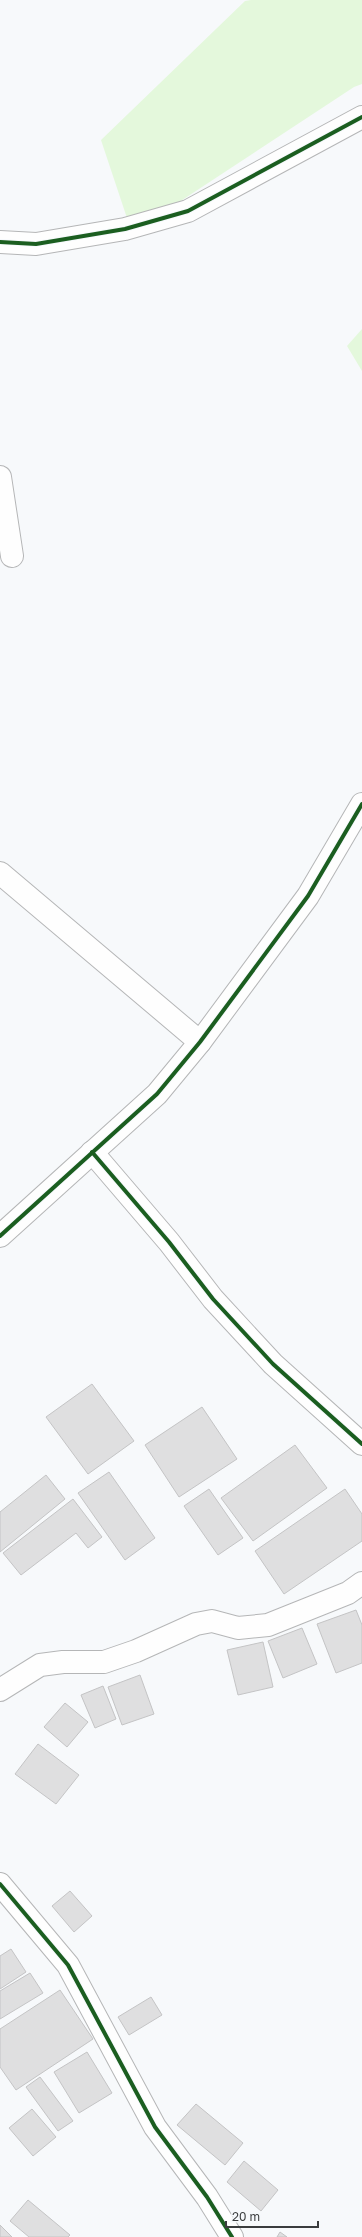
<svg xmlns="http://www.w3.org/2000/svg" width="362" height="2237" viewBox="0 0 362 2237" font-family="'Golos Text',sans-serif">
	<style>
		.green { fill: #e4f8dc }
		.building { fill: #dfdfe0; stroke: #c4c4c5 }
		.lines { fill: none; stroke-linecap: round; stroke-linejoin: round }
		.minor-casing { stroke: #b5b6b7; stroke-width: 24 }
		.minor { stroke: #fefefe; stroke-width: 22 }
		.cycleway-casing { stroke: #f6f9fc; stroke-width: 6 }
		.cycleway { stroke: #1b5e20; stroke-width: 4 }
	</style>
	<rect width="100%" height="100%" fill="#f7f9fb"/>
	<!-- green -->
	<g class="green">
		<path d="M251 0H362V84L354 87 132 233 101 140 245 1Z"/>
		<path d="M362 329V371L347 346Z"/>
	</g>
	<!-- building -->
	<g class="building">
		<path d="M92 1384 134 1441 88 1474 46 1417Z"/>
		<path d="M202 1407 237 1459 179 1497 145 1445Z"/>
		<path d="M295 1445 327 1488 253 1541 221 1498Z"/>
		<path d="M109 1472 155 1538 125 1560 78 1493Z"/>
		<path d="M46 1475 65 1499 0 1552V1512Z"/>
		<path d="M209 1489 243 1538 218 1555 184 1506Z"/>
		<path d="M345 1489 362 1514V1541L284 1594 255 1551Z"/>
		<path d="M73 1499 102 1537 88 1548 76 1533 21 1575 3 1553Z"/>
		<path d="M356 1610 362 1625V1663L336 1673 317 1624Z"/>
		<path d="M302 1628 317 1664 283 1678 268 1641Z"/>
		<path d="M263 1642 273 1687 238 1695 227 1650Z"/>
		<path d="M140 1675 154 1714 122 1725 108 1687Z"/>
		<path d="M103 1686 116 1719 95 1728 81 1695Z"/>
		<path d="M65 1703 88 1722 67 1747 44 1727Z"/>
		<path d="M38 1744 79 1775 56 1804 15 1774Z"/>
		<path d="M70 1891 92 1916 74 1932 52 1906Z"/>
		<path d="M11 1949 26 1972 0 1989V1956Z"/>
		<path d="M30 1973 43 1993 0 2019V1991Z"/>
		<path d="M60 1990 93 2039 16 2090 0 2067V2029Z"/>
		<path d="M151 1997 162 2015 129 2035 118 2017Z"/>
		<path d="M87 2052 112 2093 79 2113 54 2072Z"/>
		<path d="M40 2077 73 2121 58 2131 26 2087Z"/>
		<path d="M196 2104 243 2143 225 2165 177 2125Z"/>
		<path d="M32 2109 56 2137 33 2156 9 2128Z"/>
		<path d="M244 2161 278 2190 261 2211 227 2182Z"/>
		<path d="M28 2200 70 2235 68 2237H29L10 2221Z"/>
		<path d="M0 2225 12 2237H0Z"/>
		<path d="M280 2232 287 2237H277Z"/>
	</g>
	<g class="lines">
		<!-- minor casing -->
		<g class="minor-casing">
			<g id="minor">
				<path d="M0 242 36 244 125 229 188 211 362 117"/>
				<path d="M0 477 12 556"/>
				<path d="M0 873 200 1042"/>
				<path d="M92 1152 169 1242 213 1299 273 1364 362 1444"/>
				<path d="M0 1236 157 1094 200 1042 308 896 362 804"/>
				<path d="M0 1690 40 1665 63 1662H104L136 1651 196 1624 212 1621 238 1628 268 1625 348 1593 362 1583"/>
				<path d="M0 1884 68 1965 155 2127 207 2197 232 2237"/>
			</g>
		</g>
		<!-- minor -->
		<use href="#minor" class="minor"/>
		<!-- cycleway casing -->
		<g class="cycleway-casing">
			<g id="cycleway">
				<path d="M0 242 36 244 125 229 188 211 362 117"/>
				<path d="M92 1152 169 1242 213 1299 273 1364 362 1444"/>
				<path d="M0 1236 157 1094 200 1042 308 896 362 804"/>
				<path d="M0 1884 68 1965 155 2127 207 2197 232 2237"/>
			</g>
		</g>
		<!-- cycleway -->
		<use href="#cycleway" class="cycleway"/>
	</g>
	<!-- scale -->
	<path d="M226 2221v6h92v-6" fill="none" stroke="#3a3c3d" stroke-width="2"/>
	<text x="232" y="2221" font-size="12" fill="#3a3c3d" stroke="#f6f9fc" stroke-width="3" paint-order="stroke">20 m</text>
</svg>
